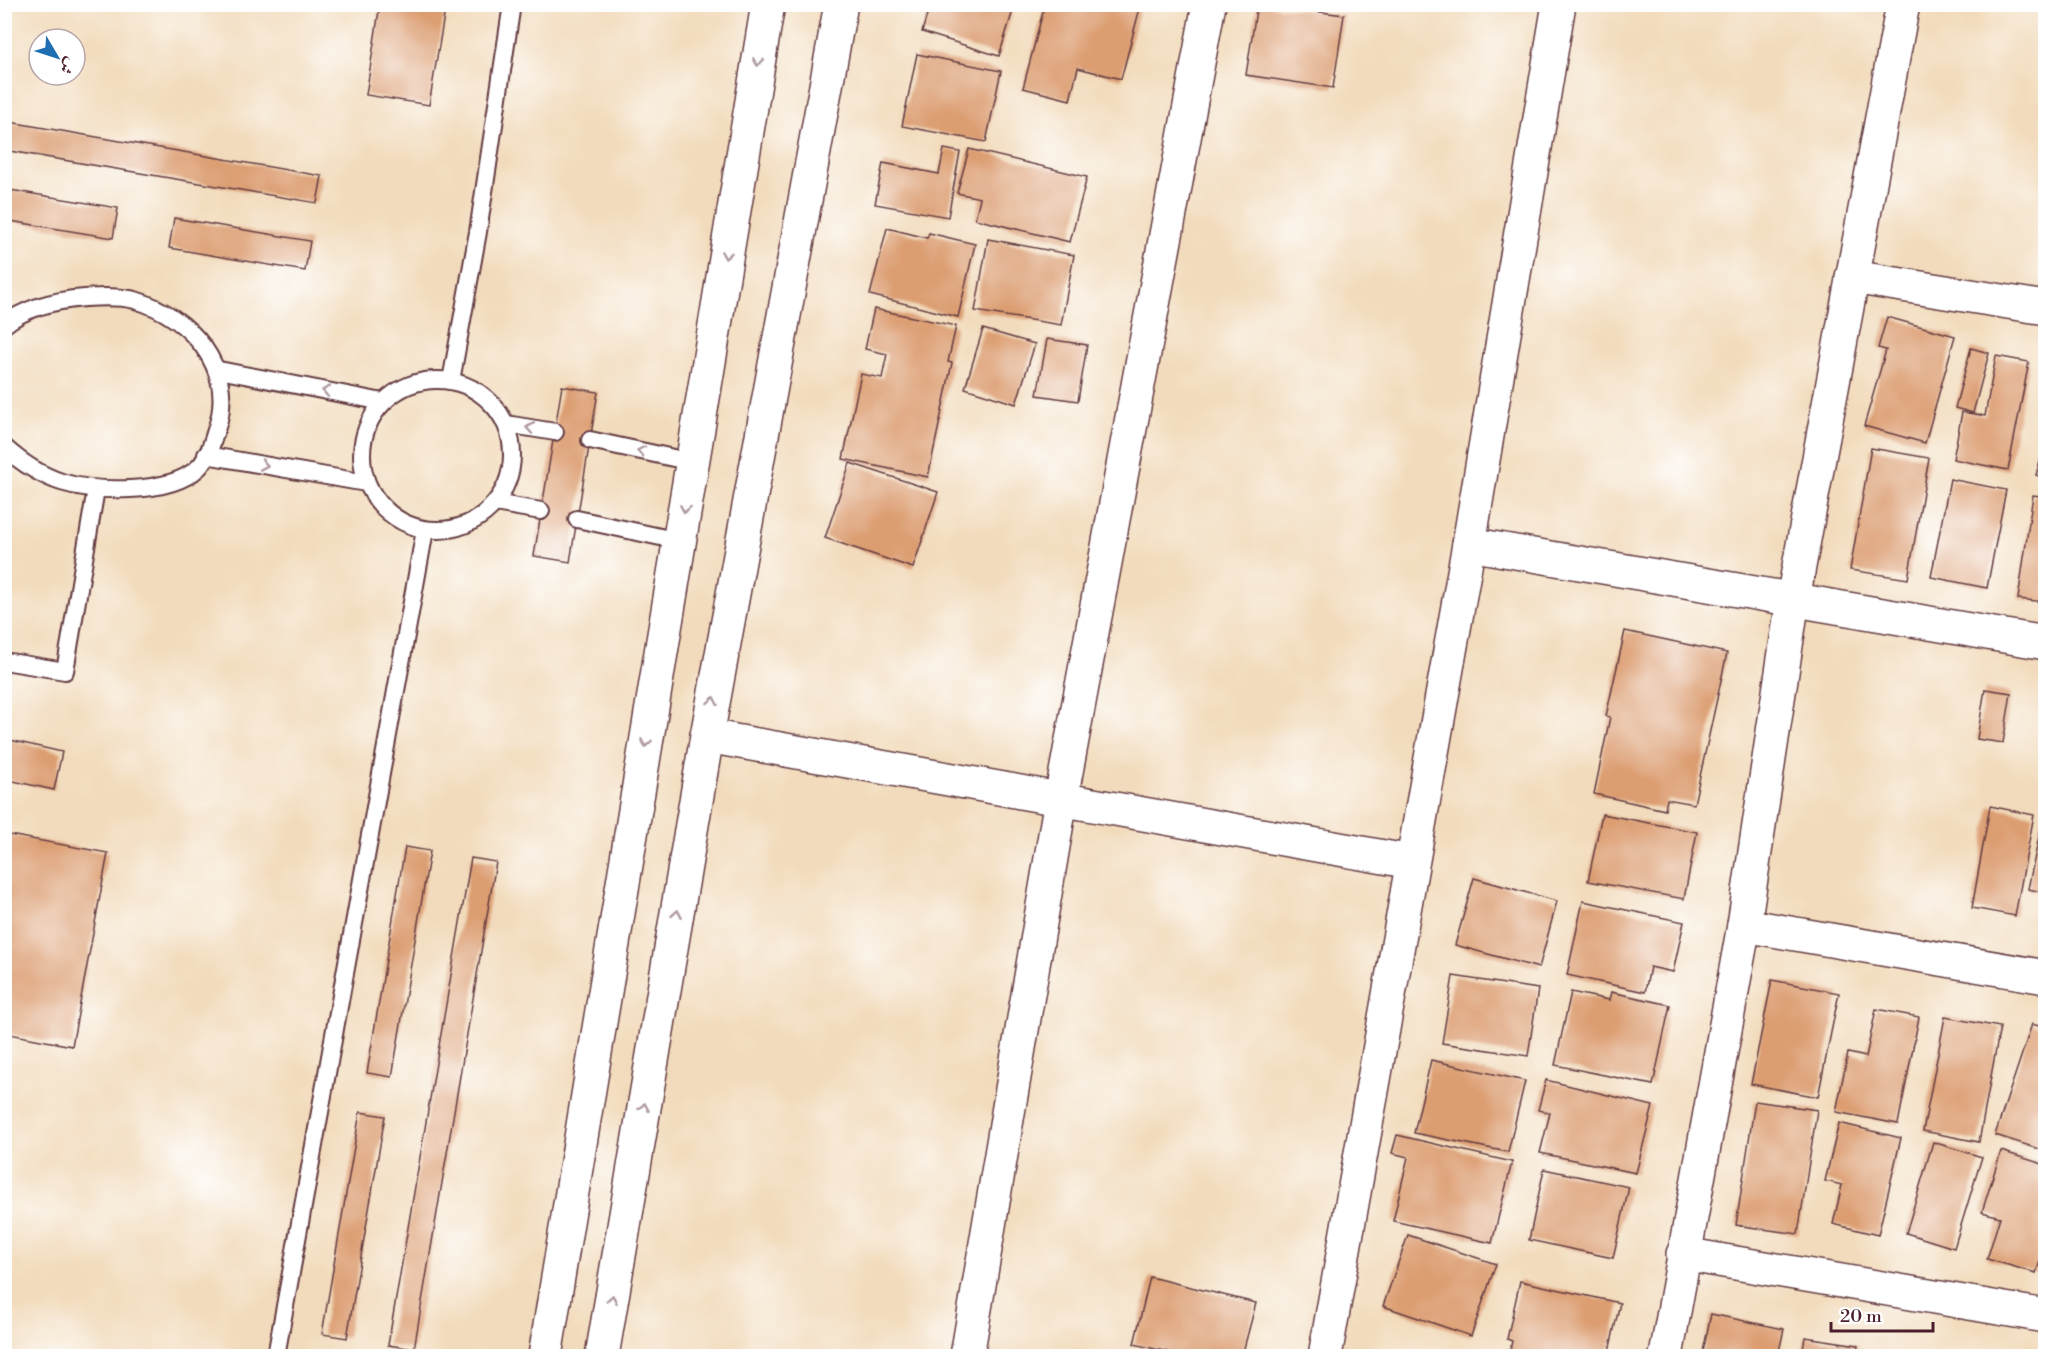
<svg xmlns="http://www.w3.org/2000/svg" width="2050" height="1361" viewBox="0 0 2050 1361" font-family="'Libre Bodoni',Amiri,serif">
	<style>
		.building { fill: #dc9d71 }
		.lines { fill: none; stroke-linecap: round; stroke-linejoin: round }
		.service-casing { stroke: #633b41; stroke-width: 20 }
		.minor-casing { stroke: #633b41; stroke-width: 36 }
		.tertiary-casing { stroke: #633b41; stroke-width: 36 }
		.service { stroke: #fff; stroke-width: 16 }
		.minor { stroke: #fff; stroke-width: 33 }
		.tertiary { stroke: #fff; stroke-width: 33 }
		.oneway { stroke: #ae9aa0 }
	</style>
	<rect width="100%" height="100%" fill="#fff"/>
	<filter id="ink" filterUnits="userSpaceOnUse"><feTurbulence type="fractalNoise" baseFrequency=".0167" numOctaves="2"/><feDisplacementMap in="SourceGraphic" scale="12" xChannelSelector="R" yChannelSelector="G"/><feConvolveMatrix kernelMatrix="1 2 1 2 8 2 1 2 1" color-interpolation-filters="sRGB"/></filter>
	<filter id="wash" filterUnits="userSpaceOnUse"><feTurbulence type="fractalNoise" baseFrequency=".008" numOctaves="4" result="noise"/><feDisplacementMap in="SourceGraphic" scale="24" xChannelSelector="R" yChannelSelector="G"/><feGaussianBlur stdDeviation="1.35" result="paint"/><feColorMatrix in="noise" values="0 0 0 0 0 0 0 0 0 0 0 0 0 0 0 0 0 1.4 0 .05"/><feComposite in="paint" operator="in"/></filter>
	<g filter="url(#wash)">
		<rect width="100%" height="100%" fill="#f2dbbc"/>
		<g id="blocks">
			<!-- building -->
			<g class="building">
				<path d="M380 4H446L429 105 366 95Z"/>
				<path d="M930 4H1015L999 56 922 32Z"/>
				<path d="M1045 4H1127L1140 8 1121 79 1078 68 1070 100 1023 88Z"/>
				<path d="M1257 4 1344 15 1333 88 1246 75Z"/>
				<path d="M917 54 1001 71 986 142 902 126Z"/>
				<path d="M4 121 322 176 317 203 4 150Z"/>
				<path d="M944 149 960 152 948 217 875 204 883 163 939 174Z"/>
				<path d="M969 149 1087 177 1070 242 975 219 980 198 957 193Z"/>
				<path d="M4 189 118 208 113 238 4 220Z"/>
				<path d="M174 218 310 241 305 271 169 248Z"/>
				<path d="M887 228 927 238 929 233 975 244 958 317 870 295Z"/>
				<path d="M988 239 1074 255 1061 325 975 311Z"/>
				<path d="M874 309 956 326 948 362 952 363 928 477 843 459 861 374 882 378 887 354 865 349Z"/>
				<path d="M1887 317 1955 336 1925 443 1864 426 1886 350 1878 348Z"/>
				<path d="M983 329 1035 344 1016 404 965 388Z"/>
				<path d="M1047 339 1087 345 1078 401 1037 395Z"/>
				<path d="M1971 348 1989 353 1973 413 1955 408Z"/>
				<path d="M1996 356 2029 362 2008 470 1953 459 1962 412 1985 416Z"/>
				<path d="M562 386 598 392 570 562 534 556Z"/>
				<path d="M2045 443H2046V478L2036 475Z"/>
				<path d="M1871 448 1929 458 1908 579 1850 570Z"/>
				<path d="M850 463 938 492 913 568 825 538Z"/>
				<path d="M1950 479 2006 490 1987 588 1931 577Z"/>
				<path d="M2033 495 2046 497V602L2018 599Z"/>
				<path d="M1625 631 1727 653 1694 804 1667 799 1665 810 1594 794 1610 717 1606 716Z"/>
				<path d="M1985 689 2011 693 2003 743 1977 739Z"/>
				<path d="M10 740 62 752 54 790 4 779V764Z"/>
				<path d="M1990 806 2034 815 2015 916 1972 908Z"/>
				<path d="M1602 814 1697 832 1684 899 1588 881Z"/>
				<path d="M2043 817 2046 818V893L2028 889Z"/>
				<path d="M4 834 108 853 72 1046 4 1033Z"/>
				<path d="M405 847 430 851 392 1077 367 1073Z"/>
				<path d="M471 858 496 862 414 1349 388 1345Z"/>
				<path d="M1474 878 1557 901 1539 968 1455 945Z"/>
				<path d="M1583 901 1684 922 1673 972 1650 967 1645 992 1567 975Z"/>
				<path d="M1453 976 1538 989 1528 1056 1442 1043Z"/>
				<path d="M1772 980 1839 993 1818 1097 1751 1084Z"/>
				<path d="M1571 992 1609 1000 1611 992 1670 1005 1653 1085 1555 1065Z"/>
				<path d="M1876 1009 1919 1017 1898 1124 1836 1112 1848 1053 1866 1057Z"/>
				<path d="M1945 1017 2000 1027 1979 1142 1923 1131Z"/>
				<path d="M2032 1024 2046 1028V1151L1995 1135Z"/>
				<path d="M1431 1060 1525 1081 1508 1152 1414 1133Z"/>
				<path d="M1546 1080 1653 1106 1636 1173 1540 1153 1550 1113 1538 1110Z"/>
				<path d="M1755 1101 1817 1110 1798 1234 1736 1225Z"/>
				<path d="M360 1112 385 1116 347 1338 322 1334Z"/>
				<path d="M1839 1123 1901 1138 1878 1235 1833 1224 1842 1185 1825 1181Z"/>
				<path d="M1397 1135 1512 1162 1492 1243 1393 1221 1408 1157 1392 1153Z"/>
				<path d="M1933 1142 1982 1157 1954 1248 1906 1233Z"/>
				<path d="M2001 1151 2046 1165V1244L2036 1273 1987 1259 2000 1217 1982 1212Z"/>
				<path d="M1544 1169 1629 1187 1613 1258 1529 1240Z"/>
				<path d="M1408 1235 1496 1264 1471 1336 1383 1306Z"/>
				<path d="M1150 1277 1256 1303 1242 1356H1185L1134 1344Z"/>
				<path d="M1520 1281 1620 1303 1608 1356H1509L1512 1341 1507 1339Z"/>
				<path d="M1711 1314 1784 1329 1778 1356H1702Z"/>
				<path d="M1805 1337 1858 1345 1857 1356H1802Z"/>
			</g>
		</g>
	</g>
	<g filter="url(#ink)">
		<use href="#blocks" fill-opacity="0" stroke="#633b41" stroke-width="1.5"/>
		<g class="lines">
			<!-- service casing -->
			<g class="service-casing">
				<g id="service">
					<path d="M4 325C26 307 58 300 85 298 101 297 119 296 135 300 190 316 236 368 217 427 213 439 209 458 198 468 181 484 152 488 130 489 77 491 44 483 4 447"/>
					<path d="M219 370 383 402"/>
					<circle cx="437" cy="455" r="75"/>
					<path d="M451 381 478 232 512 4"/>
					<path d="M506 424 555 432"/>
					<path d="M590 440 692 462"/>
					<path d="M206 455 366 483"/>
					<path d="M495 503 541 511"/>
					<path d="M577 519 679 541"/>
					<path d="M4 661 65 671 96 489"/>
					<path d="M276 1356 425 530"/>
				</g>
			</g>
			<!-- minor casing -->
			<g class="minor-casing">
				<g id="minor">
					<path d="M1852 277 2046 308"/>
					<path d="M1469 544 2046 643"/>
					<path d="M707 736 1412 862"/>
					<path d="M1744 925 2046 977"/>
					<path d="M1683 1254 2046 1316"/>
					<path d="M967 1356 1061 799 1209 4"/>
					<path d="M1325 1356 1469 544 1559 4"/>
					<path d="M1666 1356 1744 925 1793 599 1903 4"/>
				</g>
			</g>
			<!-- tertiary casing -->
			<g class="tertiary-casing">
				<g id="tertiary">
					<path d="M545 1356 768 4"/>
					<path d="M602 1356 707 736 841 4"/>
				</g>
			</g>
			<!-- service -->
			<use href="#service" class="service"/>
			<!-- minor -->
			<use href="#minor" class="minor"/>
			<!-- tertiary -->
			<use href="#tertiary" class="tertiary"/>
		</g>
		<!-- one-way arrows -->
		<defs><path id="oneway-chevron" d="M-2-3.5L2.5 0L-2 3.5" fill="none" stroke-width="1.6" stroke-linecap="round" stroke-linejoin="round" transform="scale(1.5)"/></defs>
		<g class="oneway">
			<use href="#oneway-chevron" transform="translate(758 62) rotate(99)"/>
			<use href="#oneway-chevron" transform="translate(726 255) rotate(99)"/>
			<use href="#oneway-chevron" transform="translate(326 391) rotate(-169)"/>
			<use href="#oneway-chevron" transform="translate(530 428) rotate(-170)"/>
			<use href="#oneway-chevron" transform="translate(641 451) rotate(-168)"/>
			<use href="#oneway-chevron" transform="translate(264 465) rotate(10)"/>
			<use href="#oneway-chevron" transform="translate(685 509) rotate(99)"/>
			<use href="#oneway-chevron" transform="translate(713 701) rotate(-80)"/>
			<use href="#oneway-chevron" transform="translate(646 743) rotate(99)"/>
			<use href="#oneway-chevron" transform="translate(677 914) rotate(-80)"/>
			<use href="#oneway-chevron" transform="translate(644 1107) rotate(-80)"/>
			<use href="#oneway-chevron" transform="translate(612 1299) rotate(-80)"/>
		</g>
	</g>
	<!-- margin -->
	<rect width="2050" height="1361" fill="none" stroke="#fff" stroke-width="24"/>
	<!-- north arrow -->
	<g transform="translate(57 57) rotate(129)"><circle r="28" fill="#ffffff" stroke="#b7a5aa" stroke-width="1.5"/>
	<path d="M0-4.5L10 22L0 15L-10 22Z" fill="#1f6fb2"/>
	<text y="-9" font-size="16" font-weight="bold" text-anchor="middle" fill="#4a1f2b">ش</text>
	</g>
	<!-- scale -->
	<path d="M1831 1322v9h102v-9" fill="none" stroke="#4a1f2b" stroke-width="3"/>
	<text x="1840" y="1322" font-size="18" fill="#4a1f2b" stroke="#ffffff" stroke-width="4.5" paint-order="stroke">20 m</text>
</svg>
